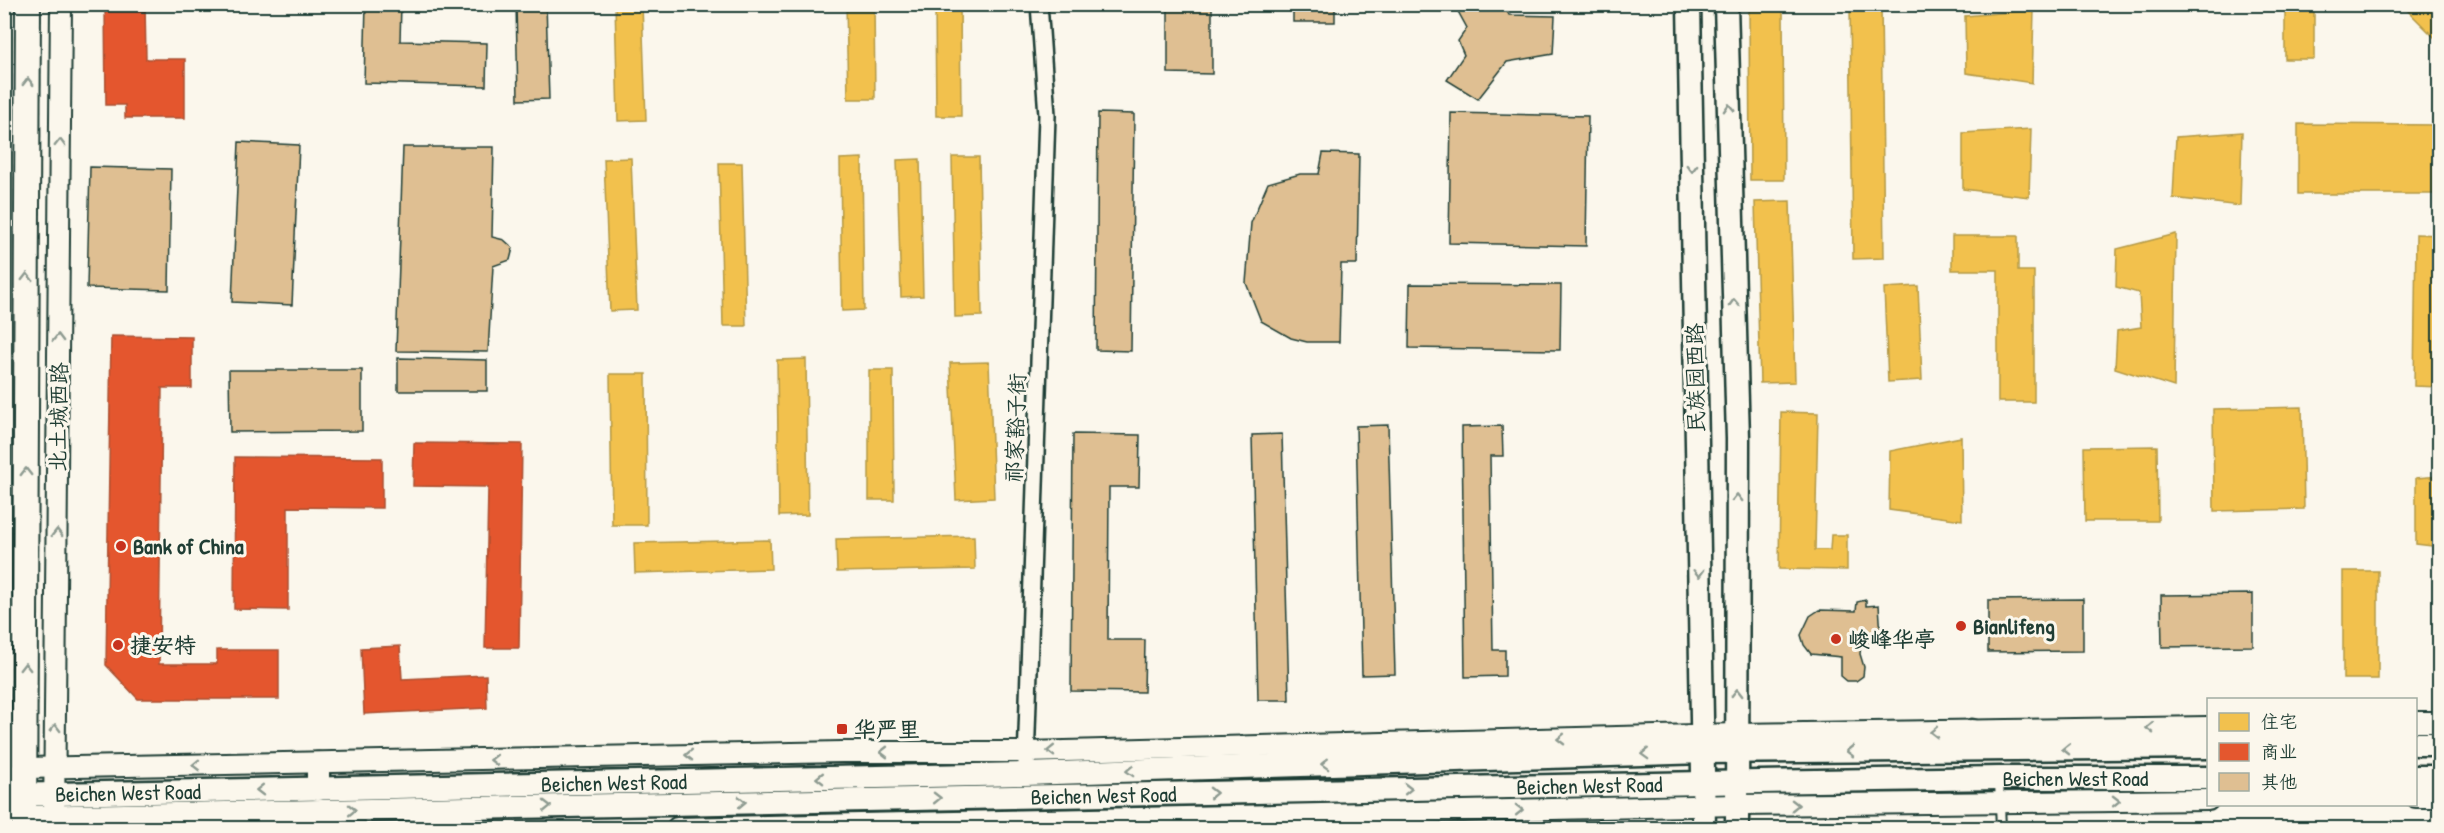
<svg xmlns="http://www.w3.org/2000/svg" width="2444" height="833" viewBox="0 0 2444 833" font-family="'Patrick Hand','LXGW WenKai TC',sans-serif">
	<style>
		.homes { fill: #f2c14e; stroke: #b39946; stroke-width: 1.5 }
		.shops { fill: #e4572e; stroke: #a94f30; stroke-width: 1.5 }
		.building { fill: #dfbf92; stroke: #1f3d34; stroke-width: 1.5 }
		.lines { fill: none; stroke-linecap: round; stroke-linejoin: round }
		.service-casing { stroke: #1f3d34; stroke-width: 12 }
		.minor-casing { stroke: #1f3d34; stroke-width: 20 }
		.tertiary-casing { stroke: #1f3d34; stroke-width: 24 }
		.secondary-casing { stroke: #1f3d34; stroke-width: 27 }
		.primary-casing { stroke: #1f3d34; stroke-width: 28 }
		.service { stroke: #fbf7ec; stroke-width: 8 }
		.minor { stroke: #fbf7ec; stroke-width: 15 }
		.tertiary { stroke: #fbf7ec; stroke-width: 20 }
		.secondary { stroke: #fbf7ec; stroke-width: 22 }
		.primary { stroke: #fbf7ec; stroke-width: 24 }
		.oneway { stroke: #8d9a90 }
		.poi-dot { fill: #c8321e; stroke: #fbf7ec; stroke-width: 2 }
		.labels { text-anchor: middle; stroke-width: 6; stroke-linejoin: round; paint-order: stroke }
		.street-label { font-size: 22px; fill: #1f3d34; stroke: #fbf7ec }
		.poi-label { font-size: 22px; font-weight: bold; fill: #1f3d34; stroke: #fbf7ec; text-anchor: start }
	</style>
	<rect width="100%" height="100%" fill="#fbf7ec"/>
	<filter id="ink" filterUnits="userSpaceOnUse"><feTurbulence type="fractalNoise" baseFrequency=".0167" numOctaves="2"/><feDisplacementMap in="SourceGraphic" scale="12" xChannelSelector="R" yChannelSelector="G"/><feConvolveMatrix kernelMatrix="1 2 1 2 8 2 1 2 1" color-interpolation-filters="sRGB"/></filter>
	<g filter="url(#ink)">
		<!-- homes -->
		<g class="homes">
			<path d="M615 4H642L646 120 618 121Z"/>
			<path d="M846 4H874L875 99H848Z"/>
			<path d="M935 4H960L961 116H936Z"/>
			<path d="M1749 4H1783L1784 180H1750Z"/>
			<path d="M1881 4 1884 258 1853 259 1850 5Z"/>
			<rect x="2285" y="4" width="29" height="55"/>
			<path d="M2401 4H2440V43Z"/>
			<path d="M2034 10 2032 83 1966 73 1965 16Z"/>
			<path d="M2298 124 2440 125V194H2298Z"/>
			<path d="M2031 129 2029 197 1963 189V133Z"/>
			<path d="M2242 132 2240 206 2173 198 2176 137Z"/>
			<path d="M952 157H979L982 316 955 317Z"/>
			<path d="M631 158 637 310 610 311 604 159Z"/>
			<path d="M862 158 864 310 842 311 840 159Z"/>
			<path d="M920 159 923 296 901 297 897 160Z"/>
			<path d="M719 163H742L746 326H723Z"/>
			<path d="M1790 201 1795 382 1760 383 1755 202Z"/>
			<path d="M2176 234 2174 387 2115 368 2117 331 2141 327 2139 293 2116 287 2117 249Z"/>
			<path d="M2416 234 2440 235V387L2414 386Z"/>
			<path d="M1952 236H2018V271H2034V402H1998V270H1952Z"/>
			<path d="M1918 286 1922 380 1888 382 1884 288Z"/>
			<path d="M806 359 808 515 779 516 777 360Z"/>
			<path d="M989 362 994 498 956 500 950 363Z"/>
			<path d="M869 370H893L894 500H869Z"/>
			<path d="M610 374H646L647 525H612Z"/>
			<path d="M2302 407 2304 509 2214 511 2213 409Z"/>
			<path d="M1781 412 1818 413 1815 550H1830L1831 535H1847V570L1779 569Z"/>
			<path d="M1961 437 1962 520 1889 510 1890 451Z"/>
			<path d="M2157 446 2158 521H2085L2084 447Z"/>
			<path d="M2440 476V547L2416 544V478Z"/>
			<path d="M974 536 975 569 837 572 836 539Z"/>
			<path d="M770 540 771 569 635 573 634 543Z"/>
			<rect x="2343" y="571" width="35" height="108"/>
		</g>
		<!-- shops -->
		<g class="shops">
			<path d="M105 4H145L146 59H185V118H125V105H106Z"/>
			<path d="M111 336 192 337V388H162L159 664H217V650H279V699H138L106 665Z"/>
			<path d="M414 443 522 444 519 648H485L488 487 413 486Z"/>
			<path d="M235 457 382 458V508L288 507V610L234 609Z"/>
			<path d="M400 646 402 679 486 675 487 708 364 714 361 648Z"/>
		</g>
		<!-- building -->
		<g class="building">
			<path d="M366 4H401L400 41 487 43 486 86 364 83Z"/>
			<path d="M516 4H546L549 99 518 100Z"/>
			<path d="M1168 4H1212V74L1168 73Z"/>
			<rect x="1293" y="4" width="42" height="18"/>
			<path d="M1454 4H1503L1509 15 1555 16 1553 54 1507 62 1478 99 1447 80 1464 55 1458 41 1467 28Z"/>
			<path d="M1098 113 1134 114 1131 351 1096 350Z"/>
			<path d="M1451 113 1588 116 1586 246 1449 243Z"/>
			<path d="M239 142 299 145 292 305 232 302Z"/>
			<path d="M403 147H494L492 237 504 240 513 248 510 260 493 266 488 352 396 351Z"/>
			<path d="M1323 153 1359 154 1357 264H1341L1339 342H1307L1291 338 1261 321 1246 283 1251 223 1268 183 1300 174H1319Z"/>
			<path d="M90 167 171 169 169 290 87 288Z"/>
			<path d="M1410 284 1561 285 1560 350 1409 348Z"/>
			<path d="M398 358 487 360V391H398Z"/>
			<path d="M229 370H362V431L230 432Z"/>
			<path d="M1388 425 1395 674 1362 675 1356 426Z"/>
			<path d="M1502 426 1503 456H1490L1493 650H1505V676L1465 677 1462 427Z"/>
			<path d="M1073 434 1140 435 1139 487H1109L1108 640H1145L1144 692 1071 691Z"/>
			<path d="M1282 434 1289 700H1258L1252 435Z"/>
			<path d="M2253 594V646L2162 647 2161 595Z"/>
			<path d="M2083 599V651L1988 652V600Z"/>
			<path d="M1866 600V606L1879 605 1881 635 1872 636 1870 643H1861L1860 654 1864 667 1863 676 1856 681H1847L1841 676V657L1811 654 1804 645 1801 635 1810 616 1819 610 1856 611 1857 602Z"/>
		</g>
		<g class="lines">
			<!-- service casing -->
			<g class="service-casing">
				<path id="service" d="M1999 780 2001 828"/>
			</g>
			<!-- minor casing -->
			<g class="minor-casing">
				<path id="minor" d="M1026 763 1047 115 1039 4"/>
			</g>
			<!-- tertiary casing -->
			<g class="tertiary-casing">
				<g id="tertiary">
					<path d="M2416 722H2440"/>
					<path d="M4 786 25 768 842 752H1026L1737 734 2208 727"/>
					<path d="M2416 797H2440"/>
					<path d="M54 828 61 4"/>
					<path d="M677 828 1737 805 2208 800"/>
				</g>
			</g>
			<!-- secondary casing -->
			<g class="secondary-casing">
				<g id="secondary">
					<path d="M1689 4 1704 828"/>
					<path d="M1726 4 1738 439 1737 828"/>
					<path d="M1972 731 2010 743"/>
					<path d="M2416 744H2440"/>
					<path d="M318 764V789"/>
					<path d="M2416 777H2440"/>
					<path id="s1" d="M6 795 1025 774 1704 752 2208 747"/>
					<path id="s2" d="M4 803 25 817 1704 783 1999 778H2208"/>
				</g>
			</g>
			<!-- primary casing -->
			<g class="primary-casing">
				<path id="primary" d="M24 828 28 4"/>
			</g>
			<!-- service -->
			<use href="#service" class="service"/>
			<!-- minor -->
			<use href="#minor" class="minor"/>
			<!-- tertiary -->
			<use href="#tertiary" class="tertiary"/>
			<!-- secondary -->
			<use href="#secondary" class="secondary"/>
			<!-- primary -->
			<use href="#primary" class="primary"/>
		</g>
		<!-- one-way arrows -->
		<defs><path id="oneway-chevron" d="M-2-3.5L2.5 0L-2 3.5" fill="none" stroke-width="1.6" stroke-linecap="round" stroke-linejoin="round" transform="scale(1.5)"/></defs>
		<g class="oneway">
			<use href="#oneway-chevron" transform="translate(28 82) rotate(-90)"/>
			<use href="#oneway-chevron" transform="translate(1729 108) rotate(-92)"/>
			<use href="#oneway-chevron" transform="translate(60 143) rotate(-89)"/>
			<use href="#oneway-chevron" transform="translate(1692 168) rotate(89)"/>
			<use href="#oneway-chevron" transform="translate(27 277) rotate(-90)"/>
			<use href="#oneway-chevron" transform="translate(1734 303) rotate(-92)"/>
			<use href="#oneway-chevron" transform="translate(58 338) rotate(-89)"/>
			<use href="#oneway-chevron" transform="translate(26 472) rotate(-90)"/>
			<use href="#oneway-chevron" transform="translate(1737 498) rotate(-90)"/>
			<use href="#oneway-chevron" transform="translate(57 533) rotate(-89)"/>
			<use href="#oneway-chevron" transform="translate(1699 573) rotate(88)"/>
			<use href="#oneway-chevron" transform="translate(25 667) rotate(-90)"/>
			<use href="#oneway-chevron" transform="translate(1737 693) rotate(-90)"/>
			<use href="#oneway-chevron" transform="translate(55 728) rotate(-89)"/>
			<use href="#oneway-chevron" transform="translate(2150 728) rotate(179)"/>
			<use href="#oneway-chevron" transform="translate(1934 732) rotate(179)"/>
			<use href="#oneway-chevron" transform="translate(1561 739) rotate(179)"/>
			<use href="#oneway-chevron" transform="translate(2066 749) rotate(179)"/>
			<use href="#oneway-chevron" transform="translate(1051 751) rotate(179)"/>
			<use href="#oneway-chevron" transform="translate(1850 751) rotate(180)"/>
			<use href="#oneway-chevron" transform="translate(884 752) rotate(180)"/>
			<use href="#oneway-chevron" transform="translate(1645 754) rotate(178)"/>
			<use href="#oneway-chevron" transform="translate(689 755) rotate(179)"/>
			<use href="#oneway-chevron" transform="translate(494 760) rotate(179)"/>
			<use href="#oneway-chevron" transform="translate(1325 764) rotate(178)"/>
			<use href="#oneway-chevron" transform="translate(196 765) rotate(179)"/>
			<use href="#oneway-chevron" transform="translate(1130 771) rotate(178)"/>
			<use href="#oneway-chevron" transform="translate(820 778) rotate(179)"/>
			<use href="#oneway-chevron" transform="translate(1408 789) rotate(-1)"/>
			<use href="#oneway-chevron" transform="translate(260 790) rotate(179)"/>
			<use href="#oneway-chevron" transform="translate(1213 793) rotate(-1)"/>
			<use href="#oneway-chevron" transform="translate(937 798) rotate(-1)"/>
			<use href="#oneway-chevron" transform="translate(2116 801) rotate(-1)"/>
			<use href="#oneway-chevron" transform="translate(742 802) rotate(-1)"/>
			<use href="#oneway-chevron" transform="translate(1795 805) rotate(-1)"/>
			<use href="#oneway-chevron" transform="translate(547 806) rotate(-1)"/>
			<use href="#oneway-chevron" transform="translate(352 810) rotate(-1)"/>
			<use href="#oneway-chevron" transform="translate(1519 810) rotate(-1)"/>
		</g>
	</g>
	<!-- markers -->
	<g class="poi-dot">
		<circle cx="121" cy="546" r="6"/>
		<circle cx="1961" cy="626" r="6"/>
		<circle cx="1836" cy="639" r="6"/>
		<circle cx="118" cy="645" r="6"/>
		<rect x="836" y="723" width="12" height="12" rx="3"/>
	</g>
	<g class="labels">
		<!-- street labels -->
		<g class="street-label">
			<text transform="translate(1695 378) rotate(-91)" y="8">民族园西路</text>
			<text transform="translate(58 417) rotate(-89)" y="8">北土城西路</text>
			<text transform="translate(1015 428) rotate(-88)" y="8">祁家豁子街</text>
			<text dy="8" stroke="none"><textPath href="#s2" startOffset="2076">Beichen West Road</textPath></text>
			<text dy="8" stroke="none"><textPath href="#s1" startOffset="608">Beichen West Road</textPath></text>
			<text dy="8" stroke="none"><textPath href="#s2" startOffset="1590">Beichen West Road</textPath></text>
			<text dy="8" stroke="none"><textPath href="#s1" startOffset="122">Beichen West Road</textPath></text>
			<text dy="8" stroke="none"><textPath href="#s2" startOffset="1104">Beichen West Road</textPath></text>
		</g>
		<!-- poi labels -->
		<g class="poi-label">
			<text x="133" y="554">Bank of China</text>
			<text x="1973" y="634">Bianlifeng</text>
			<text x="1848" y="647">峻峰华亭</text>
			<text x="130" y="653">捷安特</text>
			<text x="854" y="737">华严里</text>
		</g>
	</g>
	<!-- margin -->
	<rect width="2444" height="833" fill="none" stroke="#fbf7ec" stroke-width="24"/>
	<rect x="12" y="12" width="2420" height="809" fill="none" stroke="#1f3d34" stroke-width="2" filter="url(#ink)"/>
	<!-- legend -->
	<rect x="2207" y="698" width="210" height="108" fill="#fbf7ec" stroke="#a3ada2" stroke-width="1.5"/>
	<rect x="2219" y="713" width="30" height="18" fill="#f2c14e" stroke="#a3ada2" stroke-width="1.5"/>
	<text x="2261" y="728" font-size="18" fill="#1f3d34">住宅</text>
	<rect x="2219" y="743" width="30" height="18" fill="#e4572e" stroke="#a3ada2" stroke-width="1.5"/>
	<text x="2261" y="758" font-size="18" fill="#1f3d34">商业</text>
	<rect x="2219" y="773" width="30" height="18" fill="#dfbf92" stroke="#a3ada2" stroke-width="1.5"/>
	<text x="2261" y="788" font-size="18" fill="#1f3d34">其他</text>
</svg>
